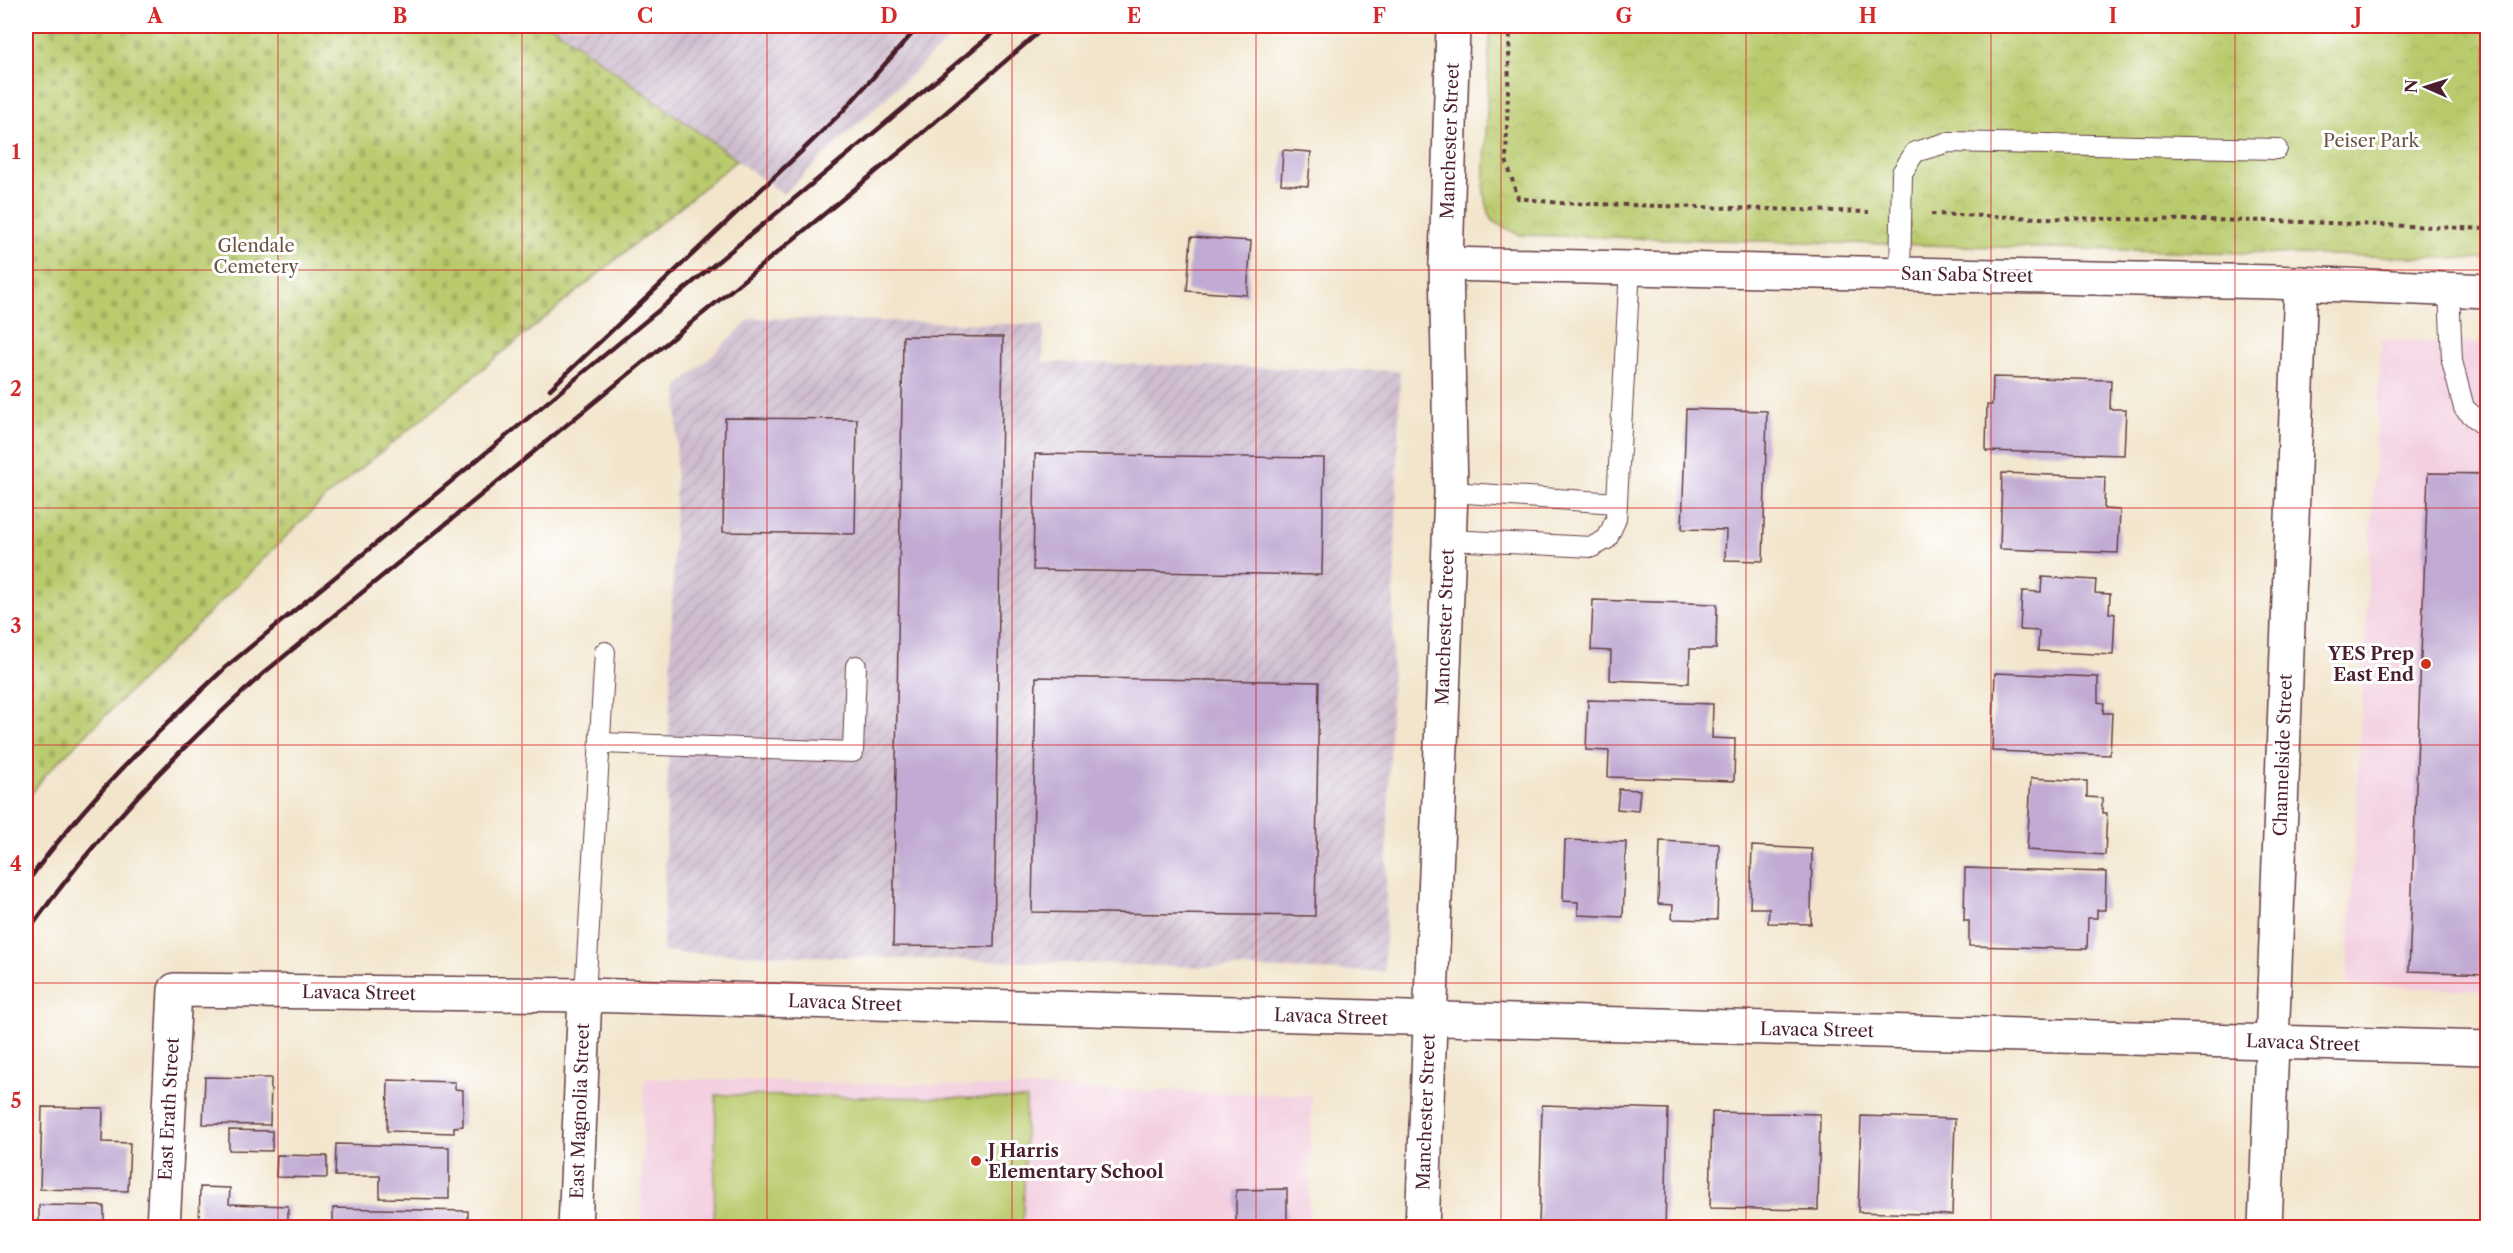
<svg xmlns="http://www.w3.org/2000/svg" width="2513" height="1253" viewBox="0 0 2513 1253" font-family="'Libre Caslon Text',serif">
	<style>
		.built { fill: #f3cfe0 }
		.industrial { fill: url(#industrial-furrows) }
		.cemetery { fill: url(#cemetery-stones); stroke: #82754c; stroke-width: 1.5 }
		.park { fill: url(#park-crowns); stroke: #82754c; stroke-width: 1.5 }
		.garden { fill: #bacb6d; stroke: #82754c; stroke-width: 1.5 }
		.building { fill: #c1aad3 }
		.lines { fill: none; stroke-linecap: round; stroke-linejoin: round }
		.service-casing { stroke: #633d43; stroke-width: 22 }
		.minor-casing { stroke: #633d43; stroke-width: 36 }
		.tertiary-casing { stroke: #633d43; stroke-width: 36 }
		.path { stroke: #633d43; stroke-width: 4; stroke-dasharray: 4.5 4.5; stroke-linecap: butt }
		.service { stroke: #fff; stroke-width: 20 }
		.minor { stroke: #fff; stroke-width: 33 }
		.tertiary { stroke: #fff; stroke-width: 33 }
		.rail { stroke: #4a1f2b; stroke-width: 4.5 }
		.grid { fill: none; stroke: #d62828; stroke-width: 1.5; stroke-opacity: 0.55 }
		.poi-dot { fill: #c8321e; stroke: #fff; stroke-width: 2 }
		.labels { text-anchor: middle; stroke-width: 6; stroke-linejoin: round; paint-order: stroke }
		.street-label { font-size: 18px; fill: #4a1f2b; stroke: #fff }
		.park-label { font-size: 18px; fill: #6c533f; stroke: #fff }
		.poi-label { font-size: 18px; font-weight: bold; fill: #4a1f2b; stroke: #fff; text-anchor: end }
		.neatline { fill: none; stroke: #d62828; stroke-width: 2 }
		.grid-label { font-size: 20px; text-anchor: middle; font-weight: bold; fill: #d62828 }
	</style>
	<defs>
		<pattern id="industrial-furrows" width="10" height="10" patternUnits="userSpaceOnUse" patternTransform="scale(1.5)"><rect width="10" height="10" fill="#cfbdcf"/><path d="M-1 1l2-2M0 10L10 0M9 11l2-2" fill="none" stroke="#b3a2b2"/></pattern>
		<pattern id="cemetery-stones" width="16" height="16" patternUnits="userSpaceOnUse" patternTransform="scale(1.5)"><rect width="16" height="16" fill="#bacb6d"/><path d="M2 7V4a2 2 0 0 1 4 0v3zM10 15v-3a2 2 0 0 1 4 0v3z" fill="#a1ae5f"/></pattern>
		<pattern id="park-crowns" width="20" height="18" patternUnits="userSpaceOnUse" patternTransform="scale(1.5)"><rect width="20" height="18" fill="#bacb6d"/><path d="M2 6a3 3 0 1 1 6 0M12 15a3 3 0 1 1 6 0" fill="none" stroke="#a1ae5f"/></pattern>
	</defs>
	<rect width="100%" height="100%" fill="#fff"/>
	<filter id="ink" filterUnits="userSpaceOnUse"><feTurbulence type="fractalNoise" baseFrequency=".0167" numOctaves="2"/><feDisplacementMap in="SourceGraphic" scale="12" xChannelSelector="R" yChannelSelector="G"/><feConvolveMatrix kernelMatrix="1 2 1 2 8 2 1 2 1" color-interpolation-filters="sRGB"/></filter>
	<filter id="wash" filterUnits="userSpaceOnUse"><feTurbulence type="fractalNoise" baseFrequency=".008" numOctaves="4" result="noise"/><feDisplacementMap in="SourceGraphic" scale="24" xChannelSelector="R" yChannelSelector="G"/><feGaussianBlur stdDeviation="1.35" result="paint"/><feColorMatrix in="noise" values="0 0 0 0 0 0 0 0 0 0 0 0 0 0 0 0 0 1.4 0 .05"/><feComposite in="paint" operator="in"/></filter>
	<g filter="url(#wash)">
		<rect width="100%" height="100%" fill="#f2e5cc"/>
		<!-- built -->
		<g class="built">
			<path d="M2381 339 2487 344V991L2347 984Z"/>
			<path d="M644 1078 1312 1095 1308 1227 641 1228Z"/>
		</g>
		<!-- industrial -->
		<g class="industrial">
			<path d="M552 26H963L783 194Z"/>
			<path d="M752 318 1044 325 1043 362 1400 371 1384 972 663 952 678 387Z"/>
		</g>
		<!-- cemetery -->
		<path class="cemetery" d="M26 26H552L737 160 324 499 45 775 26 801Z"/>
		<!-- park -->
		<path class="park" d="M1490 26H2487V259L1519 235 1491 220 1484 194Z"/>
		<!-- garden -->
		<path class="garden" d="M716 1095 1026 1099 1023 1227H714Z"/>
		<g id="blocks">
			<!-- building -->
			<g class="building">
				<path d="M1283 150 1311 152 1308 186 1281 184Z"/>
				<path d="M1191 237 1251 241 1247 295 1187 291Z"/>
				<path d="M903 336 1003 337 994 947 893 946Z"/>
				<path d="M1993 377 2111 380 2110 409H2126L2124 455 1986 451 1987 405H1992Z"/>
				<path d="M1686 409 1767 411 1763 561 1725 560 1726 530 1682 529Z"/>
				<path d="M725 418 857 419 855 534 723 532Z"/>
				<path d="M1035 454 1324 458 1322 575 1033 570Z"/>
				<path d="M2002 473 2105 477 2104 509 2120 510 2118 553 2000 549Z"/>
				<path d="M2428 473 2488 474V974L2409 971Z"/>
				<path d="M2042 577 2096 580 2095 593 2110 594 2109 613 2115 614 2113 655 2038 651 2039 631 2020 630 2022 591 2041 592Z"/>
				<path d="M1593 600 1717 604 1716 649H1690L1689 683 1610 680 1611 651 1591 650Z"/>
				<path d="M1995 673 2098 677V702L2104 703 2103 713H2112L2110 755 1992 751Z"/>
				<path d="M1036 677 1319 682 1315 916 1032 912Z"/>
				<path d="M1588 700 1713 704 1712 738 1735 739 1734 781 1608 777 1609 751 1586 750Z"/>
				<path d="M2031 778 2087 781V797L2102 798V813H2107L2105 855 2027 850Z"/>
				<path d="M1619 789 1640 790 1638 811 1617 809Z"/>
				<path d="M1565 840 1626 842 1623 917 1578 915V902L1563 901Z"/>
				<path d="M1660 841 1719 844 1717 920 1672 919 1673 905 1658 904Z"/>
				<path d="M1752 846 1812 849 1811 924 1768 923 1769 908H1750Z"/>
				<path d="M1965 868 2106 872 2105 910H2097V918H2088L2087 949 1969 946V921H1964Z"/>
				<path d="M205 1077 271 1078 270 1125 203 1124Z"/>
				<path d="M388 1080 455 1082V1089L463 1090V1126L454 1127V1133L387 1131Z"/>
				<path d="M1542 1105 1668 1109 1665 1228H1539Z"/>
				<path d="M42 1107 103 1108 102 1142 130 1143 128 1191 40 1189Z"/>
				<path d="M1712 1112 1820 1114 1818 1210 1710 1208Z"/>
				<path d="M1861 1116 1955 1119 1952 1215 1858 1212Z"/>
				<path d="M229 1130 272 1131V1151L229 1150Z"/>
				<path d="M336 1144 449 1147V1199L380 1198V1176H335Z"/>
				<path d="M277 1155 327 1156V1178L276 1177Z"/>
				<path d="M200 1187 230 1188 229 1204 288 1206V1228H199Z"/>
				<path d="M1287 1189V1228H1236V1190Z"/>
				<path d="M39 1205 104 1206V1228H39Z"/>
				<path d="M333 1208 468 1211V1228H333Z"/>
				<path d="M1858 1222 1927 1226V1228H1858Z"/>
			</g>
		</g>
	</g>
	<g filter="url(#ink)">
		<use href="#blocks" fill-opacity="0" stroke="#633d43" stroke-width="1.5"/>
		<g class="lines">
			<!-- service casing -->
			<g class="service-casing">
				<g id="service">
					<path d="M1900 274 1902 173 1915 152 1949 142 2277 149"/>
					<path d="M2449 289 2452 361 2464 408 2488 429"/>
					<path d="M1451 492 1617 503"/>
					<path d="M1448 540 1592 547 1607 539 1616 519 1630 268"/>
					<path d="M600 743 853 752 856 666"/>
					<path d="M585 995 605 652"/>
				</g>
			</g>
			<!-- minor casing -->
			<g class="minor-casing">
				<g id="minor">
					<path d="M1446 264 2273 282 2488 291"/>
					<path d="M163 1228 175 990 585 995 2488 1048"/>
					<path d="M575 1228 585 995"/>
					<path d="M2265 1228 2301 283"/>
				</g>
			</g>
			<!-- tertiary casing -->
			<g class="tertiary-casing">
				<path id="tertiary" d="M1422 1228 1451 492 1446 264 1453 26"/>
			</g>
			<!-- path -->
			<g class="path">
				<path d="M1510 26 1506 160 1518 198 1559 203 1869 212"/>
				<path d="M1931 214 2040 218 2275 221 2488 229"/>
			</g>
			<!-- service -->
			<use href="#service" class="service"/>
			<!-- minor -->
			<use href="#minor" class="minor"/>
			<!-- tertiary -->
			<use href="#tertiary" class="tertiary"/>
			<!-- rail -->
			<g class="rail">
				<path d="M550 389 806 147 843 111 919 26"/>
				<path d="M26 884C83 803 154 735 226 667L858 146 1001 26"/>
				<path d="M26 934C96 835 175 752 265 672L906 147 1046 26"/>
			</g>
		</g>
	</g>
	<!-- grid -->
	<path class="grid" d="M278 26V1228M522 26V1228M767 26V1228M1012 26V1228M1256 26V1228M1501 26V1228M1746 26V1228M1991 26V1228M2235 26V1228M26 270H2488M26 508H2488M26 745H2488M26 983H2488"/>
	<!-- markers -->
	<g class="poi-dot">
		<circle cx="2426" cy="664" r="6"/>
		<circle cx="976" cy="1161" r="6"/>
	</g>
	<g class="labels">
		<!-- street labels -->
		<g class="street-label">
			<text transform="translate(1450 141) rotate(-88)" y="6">Manchester Street</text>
			<text transform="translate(1967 275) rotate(1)" y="6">San Saba Street</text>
			<text transform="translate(1445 627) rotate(-88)" y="6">Manchester Street</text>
			<text transform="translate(2283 755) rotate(-88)" y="6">Channelside Street</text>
			<text transform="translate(359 993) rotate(1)" y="6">Lavaca Street</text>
			<text transform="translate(845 1003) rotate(2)" y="6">Lavaca Street</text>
			<text transform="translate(1331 1017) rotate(2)" y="6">Lavaca Street</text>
			<text transform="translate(1817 1030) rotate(1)" y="6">Lavaca Street</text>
			<text transform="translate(2303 1043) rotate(2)" y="6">Lavaca Street</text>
			<text transform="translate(169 1109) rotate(-87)" y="6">East Erath Street</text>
			<text transform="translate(580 1111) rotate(-88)" y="6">East Magnolia Street</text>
			<text transform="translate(1426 1112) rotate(-88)" y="6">Manchester Street</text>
		</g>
		<!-- park labels -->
		<g class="park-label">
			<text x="2371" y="147">Peiser Park</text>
			<text x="256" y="252">Glendale<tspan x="256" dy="21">Cemetery</tspan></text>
		</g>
		<!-- poi labels -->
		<g class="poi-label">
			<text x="2414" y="660">YES Prep<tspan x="2414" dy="21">East End</tspan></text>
			<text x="988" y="1157" text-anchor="start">J Harris<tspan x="988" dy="21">Elementary School</tspan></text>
		</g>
	</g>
	<!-- margin -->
	<rect width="2513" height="1253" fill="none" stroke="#fff" stroke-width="66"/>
	<!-- north arrow -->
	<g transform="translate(2426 87) rotate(273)" stroke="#ffffff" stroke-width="4.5" paint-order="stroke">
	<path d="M0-4.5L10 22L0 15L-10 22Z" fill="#4a1f2b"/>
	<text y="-9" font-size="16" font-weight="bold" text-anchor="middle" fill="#4a1f2b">N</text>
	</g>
	<rect x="33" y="33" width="2447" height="1187" class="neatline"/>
	<g class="grid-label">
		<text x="155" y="23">A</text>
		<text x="400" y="23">B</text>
		<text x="645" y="23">C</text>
		<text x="889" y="23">D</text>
		<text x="1134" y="23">E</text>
		<text x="1379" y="23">F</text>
		<text x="1624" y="23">G</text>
		<text x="1868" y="23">H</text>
		<text x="2113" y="23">I</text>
		<text x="2358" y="23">J</text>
		<text x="16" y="159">1</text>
		<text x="16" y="396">2</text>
		<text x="16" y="633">3</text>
		<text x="16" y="871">4</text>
		<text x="16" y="1108">5</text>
	</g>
</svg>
